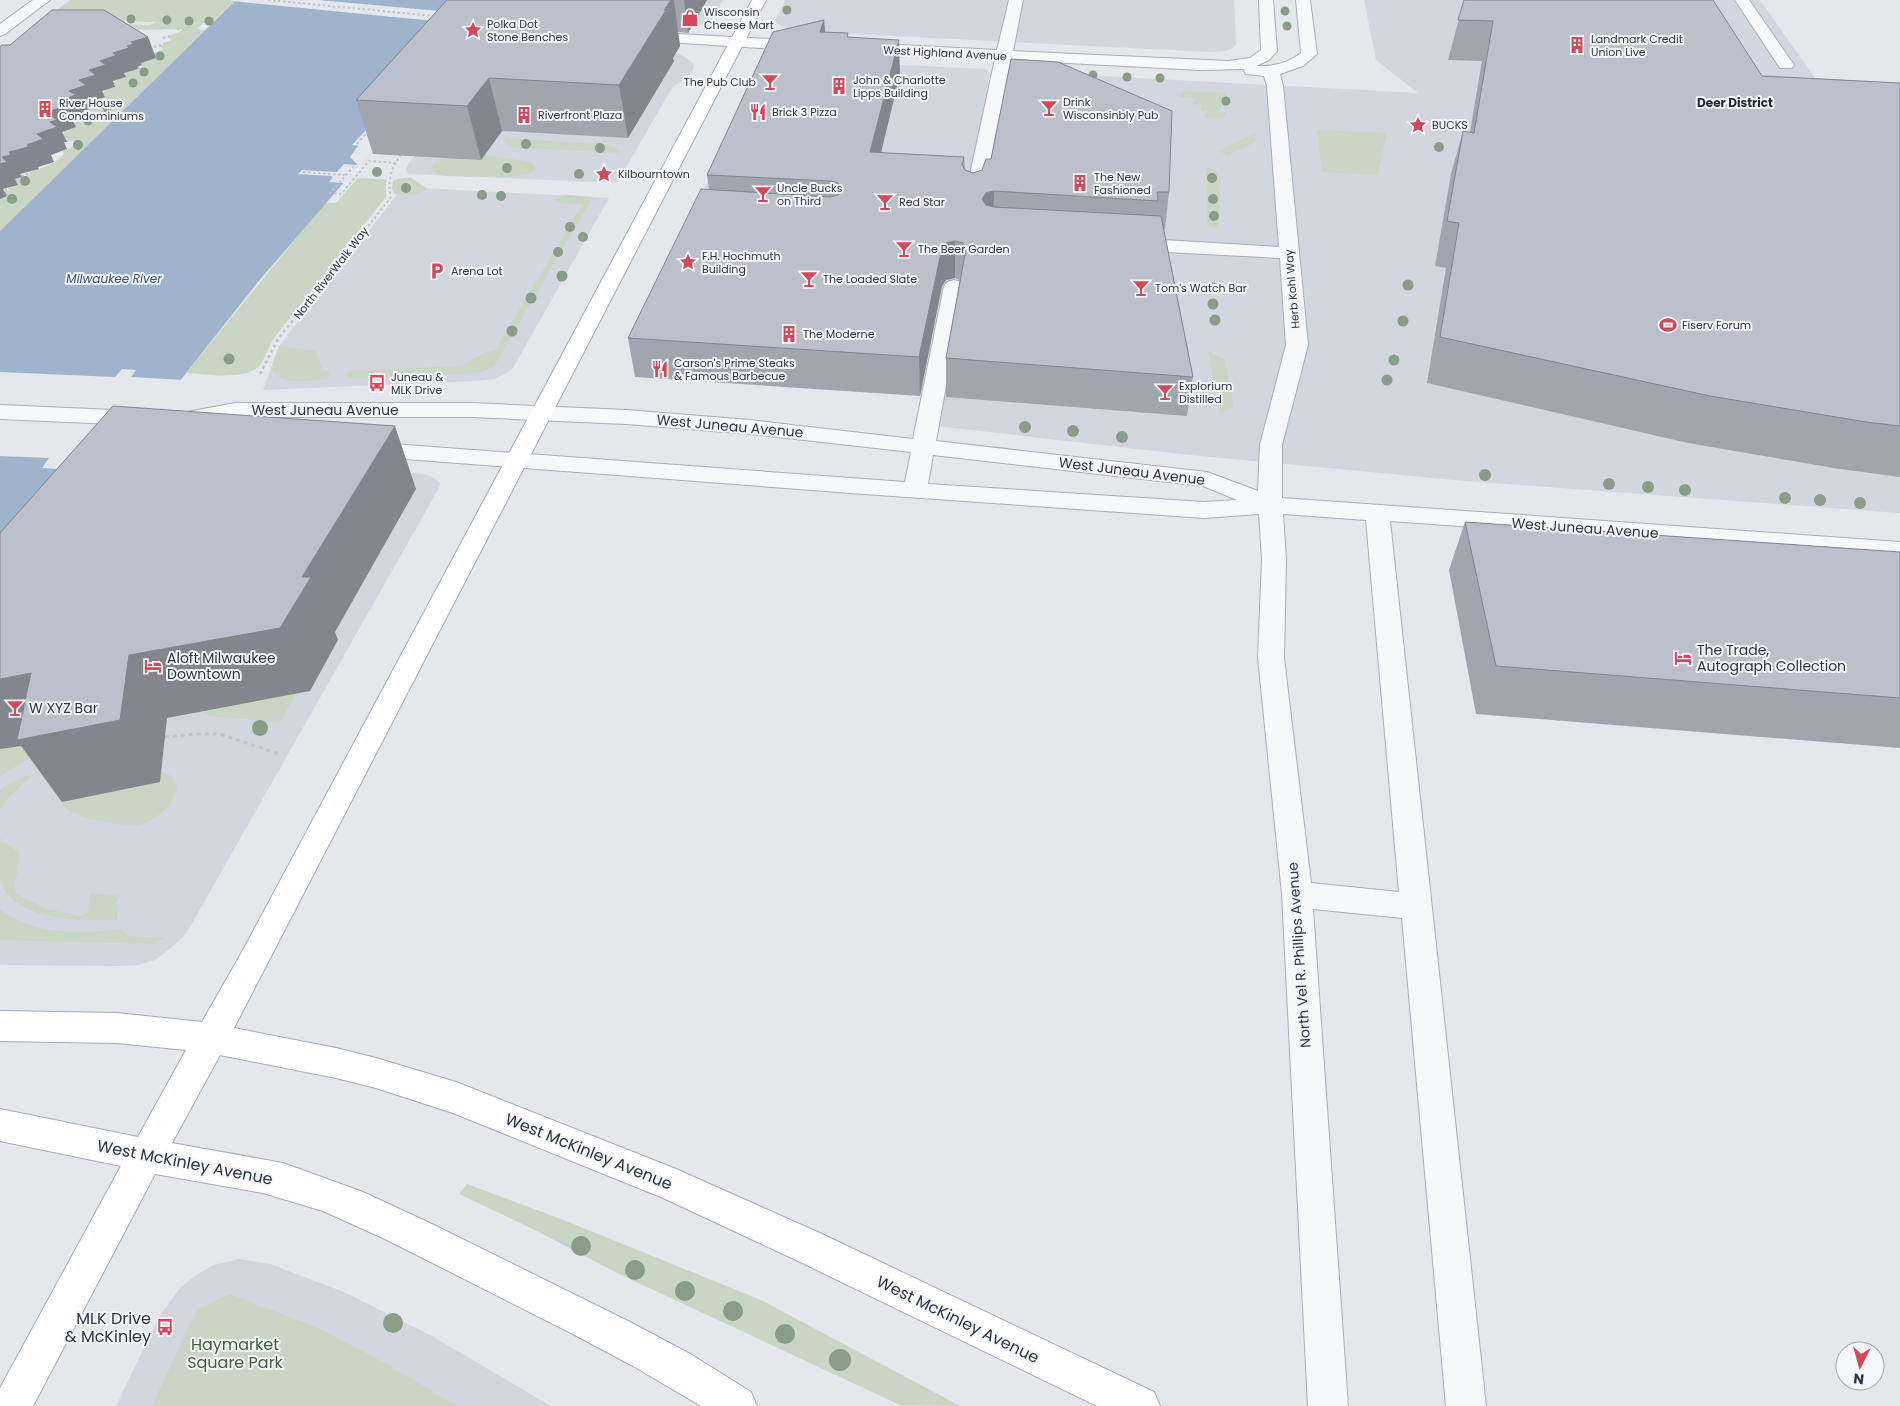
<svg xmlns="http://www.w3.org/2000/svg" width="1900" height="1406" viewBox="0 0 1900 1406" font-family="Poppins,sans-serif">
	<style>
		.built { fill: #d2d6de }
		.green { fill: #c9d6c5 }
		.water { fill: #9fb4cc }
		.pier { fill: #e4e7ec }
		.lines { fill: none; stroke-linecap: round; stroke-linejoin: round }
		.minor-casing { stroke: #a9aeb7; stroke-width: 2 }
		.major-casing { stroke: #a3abb8; stroke-width: 2 }
		.path-far2 { stroke: #c2c5cb; stroke-width: 2; stroke-dasharray: 2.5 2.5; stroke-linecap: butt }
		.path-far1 { stroke: #c2c5cb; stroke-width: 2.5; stroke-dasharray: 3 3; stroke-linecap: butt }
		.path { stroke: #c2c5cb; stroke-width: 3; stroke-dasharray: 4 4; stroke-linecap: butt }
		.minor { fill: #f7f8fa; fill-rule: evenodd }
		.major { fill: #fff; fill-rule: evenodd }
		.tree { fill: #899d89 }
		.wall { fill: #a1a5ae }
		.shaded-wall { fill: #83868d }
		.building { fill: #bbc0ca; stroke: #83868d }
		.labels { text-anchor: middle; stroke-width: 4; stroke-linejoin: round; paint-order: stroke }
		.far-poi-label { font-size: 11px; fill: #2b3445; stroke: #f4f6f9; text-anchor: start }
		.far-street-label { font-size: 11px; fill: #2b3445; stroke: #f4f6f9 }
		.far-neighbourhood-label { font-size: 12px; font-weight: bold; fill: #1d2536; stroke: #f4f6f9 }
		.far-water-label { font-size: 12px; font-style: italic; fill: #34527a; stroke: #f4f6f9 }
		.street-label { font-size: 14px; fill: #2b3445; stroke: #f4f6f9 }
		.poi-label { font-size: 14px; fill: #2b3445; stroke: #f4f6f9; text-anchor: start }
		.near-street-label { font-size: 16px; fill: #2b3445; stroke: #f4f6f9 }
		.near-poi-label { font-size: 16px; fill: #2b3445; stroke: #f4f6f9; text-anchor: end }
		.near-park-label { font-size: 16px; fill: #3f6138; stroke: #f4f6f9 }
	</style>
	<rect width="100%" height="100%" fill="#e4e7ec"/>
	<!-- built -->
	<g class="built">
		<path d="M510 0H723L710 22 686 28 543 19 680 54 693 63 694 67 689 77 673 86 617 183 408 174 406 169 409 162 415 156 354 153Z"/>
		<path d="M785 0H1234L1236 44 1233 48 1224 51 1210 52 796 31 782 27 775 21Z"/>
		<path d="M1364 0H1760L1841 115 1900 118V513L1465 481 1190 455 936 426 963 298 660 280 748 98 742 97 753 74 836 62 986 69 990 74 983 110 1002 111 1010 71 1418 93 1376 60Z"/>
		<path d="M403 187 609 198 513 368 508 372 495 379 476 381 263 390 279 346Z"/>
		<path d="M158 452 423 474 431 476 440 483 439 488 186 934 171 948 155 960 139 965 119 966 0 965V645Z"/>
		<path d="M239 1259 270 1264 344 1292 430 1335 551 1406H116L160 1315 181 1287 196 1275 214 1265Z"/>
	</g>
	<!-- green -->
	<g class="green">
		<path d="M71 0H236L211 23H203L197 29 205 30 0 231V199L3 192 10 190 8 188 18 185 13 180 31 174 30 172C42 168 54 165 63 155V151L71 148 75 143 72 140 67 142 59 135 64 133 63 132 71 124 77 122 75 120 80 114 86 112 85 110 95 107 90 103 104 97 100 93 106 91 104 90 111 83 117 81 116 80C124 70 132 71 144 67L140 63 156 58 151 55 163 49 159 46 164 45 163 43 172 40 168 37 186 29 120 30 127 24 150 25 155 22 43 19Z"/>
		<path d="M1182 91 1226 93V99L1229 100V106H1220V112H1226L1223 118 1205 117 1208 111H1202L1201 105 1193 104 1196 98 1179 97Z"/>
		<path d="M1317 130 1387 133 1377 175 1322 172Z"/>
		<path d="M1255 133 1256 142 1228 155 1218 151Z"/>
		<path d="M505 138 612 145 620 151 619 153 510 147 503 141Z"/>
		<path d="M488 155 530 162 534 165 535 168 530 174 509 177 445 176 437 174 431 169C434 151 474 156 488 155Z"/>
		<path d="M1206 167 1218 171 1219 228 1207 225Z"/>
		<path d="M410 177 425 187 427 190 416 195 395 194 392 189 393 180Z"/>
		<path d="M358 178 386 179V197L274 338C268 347 266 358 259 366 245 381 205 374 186 373L325 203H336Z"/>
		<path d="M567 195 593 197 494 366 483 372 463 374 347 379 349 371 461 366 486 352 496 349 582 205 559 203 554 200 557 197Z"/>
		<path d="M279 346 316 351 323 369 330 372 327 379C309 380 281 387 271 369Z"/>
		<path d="M1208 351 1225 360 1234 406 1220 414Z"/>
		<path d="M296 694 279 724 267 721 210 716 203 711Z"/>
		<path d="M32 744 44 754 26 760 0 776V749Z"/>
		<path d="M161 772C198 780 162 821 138 825 126 827 108 822 96 820 84 818 69 814 62 804L63 792Z"/>
		<path d="M26 776 30 777 7 799 0 810V790L8 784Z"/>
		<path d="M0 838 19 853C21 867 12 880 16 894L47 909 81 916 88 912 90 893 120 896 115 904 117 905V920C82 921 15 922 0 881 0 871 0 849 0 838Z"/>
		<path d="M0 909C33 935 81 935 120 929L129 936 164 938 152 944 0 940Z"/>
		<path d="M467 1184 566 1221 761 1300 960 1406 900 1405 619 1274 539 1232 459 1194Z"/>
		<path d="M230 1294 320 1329 387 1364 457 1406H152L197 1309Z"/>
	</g>
	<!-- water -->
	<path class="water" d="M236 0H505L460 50 362 165H359L258 282 186 373 124 457 0 600V231Z"/>
	<!-- pier -->
	<g class="pier">
		<path d="M232 0H319L483 15 397 125 362 165H359L344 183 329 182 333 177 331 176 298 174 302 170 337 172 344 164 358 165 350 157 358 146 352 145 464 24 231 1Z"/>
		<path d="M122 369 136 370 131 377 184 380 123 461 66 459 57 469 42 468 49 458 0 456V372L115 377Z"/>
	</g>
	<g class="lines">
		<!-- minor casing -->
		<g class="minor-casing">
			<g id="minor">
				<path d="M33 0H50L5 34 0 36V24Z"/>
				<path d="M1009 0H1023L1013 51 1228 61 1250 58 1261 50 1259 0H1273L1277 51 1269 60 1256 66C1272 67 1288 63 1301 53L1296 0H1310L1317 54 1303 66 1280 74 1283 86 1308 345 1282 445V498L1900 542V558L1390 521 1486 1406H1446L1402 918 1313 909 1348 1406H1308L1282 894 1258 658 1262 559 1259 514 1204 518 864 494 366 456 358 454 355 449 358 444 366 442 905 482 911 452 750 434 626 424 471 417H235L182 427 0 419V405L182 413 235 403H471L626 410 750 420 913 439 944 286 947 282 954 280 961 282 964 286 936 441 1207 472 1258 491 1260 445 1286 345 1280 258 1130 250 1123 248 1120 244 1123 240 1130 238 1279 247 1267 86 1264 76 1246 74 1244 71 1245 69 1201 70 1011 60 982 202 980 206 973 208 966 206 964 202 995 59 861 53 855 51 853 48 855 45 861 43 997 50ZM933 455 1203 486 1237 500 1204 502 928 484ZM1283 514 1366 520 1399 892 1311 883 1284 658 1286 559Z"/>
				<path d="M1735 0H1749L1794 65 1792 68H1780Z"/>
				<path d="M642 32 806 41 812 43 814 46 812 49 806 51 636 40 634 37 636 34Z"/>
			</g>
		</g>
		<!-- major casing -->
		<g class="major-casing">
			<path id="major" d="M752 0H766L234 1028 336 1048 376 1058 456 1082 676 1169 822 1234 1154 1392 1160 1406H1097L796 1260 663 1198 453 1113 376 1088 336 1078 220 1055 172 1143 283 1163 363 1192 434 1225 630 1322 692 1355 751 1392 757 1406H701L633 1366 571 1333 385 1239 323 1211 263 1193 155 1174 33 1406H0V1388L121 1166 0 1141V1109L138 1137 186 1050 117 1043 0 1041V1011L117 1013 202 1022 242 952Z"/>
		</g>
		<!-- path-far2 -->
		<g class="path-far2">
			<path d="M268 0 435 16"/>
			<path d="M177 29 186 30"/>
			<path d="M163 38 173 35"/>
			<path d="M154 47 164 44"/>
			<path d="M137 68 143 66"/>
			<path d="M357 144 368 131"/>
			<path d="M354 166 330 193 341 194 369 161 395 163"/>
			<path d="M303 172 345 175"/>
			<path d="M21 176 31 173"/>
			<path d="M0 192 9 189"/>
			<path d="M362 234 391 197C387 180 391 168 401 155"/>
		</g>
		<!-- path-far1 -->
		<path class="path-far1" d="M260 374 278 339 363 233"/>
		<!-- path -->
		<path class="path" d="M165 737 196 734H220L279 754"/>
		<!-- minor -->
		<use href="#minor" class="minor"/>
		<!-- major -->
		<use href="#major" class="major"/>
	</g>
	<!-- trees -->
	<g class="tree">
		<circle cx="787" cy="10" r="4.5"/>
		<circle cx="1285" cy="11" r="4.5"/>
		<circle cx="131" cy="19" r="4.5"/>
		<circle cx="167" cy="20" r="4.5"/>
		<circle cx="189" cy="21" r="4.5"/>
		<circle cx="209" cy="21" r="4.5"/>
		<circle cx="1287" cy="26" r="4.5"/>
		<circle cx="160" cy="56" r="4.5"/>
		<circle cx="144" cy="72" r="4.5"/>
		<circle cx="1093" cy="75" r="4.5"/>
		<circle cx="1127" cy="77" r="4.5"/>
		<circle cx="1160" cy="78" r="4.5"/>
		<circle cx="133" cy="83" r="4.5"/>
		<circle cx="1226" cy="101" r="4.5"/>
		<circle cx="107" cy="108" r="4.5"/>
		<circle cx="88" cy="121" r="4.5"/>
		<circle cx="1443" cy="127" r="4.5"/>
		<circle cx="526" cy="144" r="5"/>
		<circle cx="78" cy="145" r="5"/>
		<circle cx="1439" cy="147" r="5"/>
		<circle cx="600" cy="148" r="5"/>
		<circle cx="507" cy="168" r="5"/>
		<circle cx="377" cy="172" r="5"/>
		<circle cx="579" cy="174" r="5"/>
		<circle cx="1212" cy="178" r="5"/>
		<circle cx="25" cy="181" r="5"/>
		<circle cx="406" cy="188" r="5"/>
		<circle cx="482" cy="195" r="5"/>
		<circle cx="501" cy="196" r="5"/>
		<circle cx="12" cy="199" r="5"/>
		<circle cx="1213" cy="199" r="5"/>
		<circle cx="1214" cy="216" r="5"/>
		<circle cx="570" cy="227" r="5"/>
		<circle cx="583" cy="237" r="5"/>
		<circle cx="558" cy="252" r="5"/>
		<circle cx="562" cy="276" r="5.5"/>
		<circle cx="1408" cy="285" r="5.5"/>
		<circle cx="1213" cy="288" r="5.5"/>
		<circle cx="531" cy="298" r="5.5"/>
		<circle cx="1213" cy="304" r="5.5"/>
		<circle cx="1215" cy="320" r="5.5"/>
		<circle cx="1403" cy="321" r="5.5"/>
		<circle cx="512" cy="331" r="5.5"/>
		<circle cx="229" cy="359" r="5.5"/>
		<circle cx="1394" cy="360" r="5.5"/>
		<circle cx="1387" cy="380" r="5.5"/>
		<circle cx="1025" cy="427" r="6"/>
		<circle cx="1073" cy="431" r="6"/>
		<circle cx="1122" cy="437" r="6"/>
		<circle cx="1485" cy="475" r="6"/>
		<circle cx="1609" cy="484" r="6"/>
		<circle cx="1648" cy="487" r="6"/>
		<circle cx="1685" cy="490" r="6"/>
		<circle cx="1785" cy="498" r="6"/>
		<circle cx="1820" cy="500" r="6"/>
		<circle cx="1860" cy="503" r="6"/>
		<circle cx="260" cy="728" r="8"/>
		<circle cx="581" cy="1246" r="10"/>
		<circle cx="635" cy="1270" r="10"/>
		<circle cx="685" cy="1291" r="10"/>
		<circle cx="733" cy="1311" r="10"/>
		<circle cx="393" cy="1323" r="10"/>
		<circle cx="785" cy="1334" r="10"/>
		<circle cx="840" cy="1360" r="11"/>
	</g>
	<!-- wall -->
	<g class="wall">
		<path d="M447 0H707L688 33 678 32 680 46 673 58 674 61 628 138 502 131 481 160 373 154 356 100Z"/>
		<path d="M1464 0 1762 76 1900 83V477L1840 469 1688 443 1427 383 1446 268 1435 266 1451 174 1463 131 1470 132 1482 61 1448 60Z"/>
		<path d="M824 20 825 32 848 37 900 74 881 153 964 157 965 170 973 173 1169 192 1165 229H1164L1193 377 1187 416 946 397V358L960 280 955 278 946 280 942 286 920 396 635 377 628 338 709 189 707 175Z"/>
		<path d="M1465 522 1900 552V748L1476 714 1449 570Z"/>
	</g>
	<!-- shaded-wall -->
	<g class="shaded-wall">
		<path d="M671 0H674L680 46 673 58 674 61 628 138 619 85Z"/>
		<path d="M684 0H707L688 33Z"/>
		<path d="M824 20 827 54 820 32Z"/>
		<path d="M148 37 156 58 141 63 142 65 137 67 138 69 124 73 126 77 113 81 115 87 102 91 105 97 92 101 95 107 83 111 86 117 73 121 76 127 62 132 67 142H64L67 149 51 155 54 162 38 167 39 169 20 174 22 177 15 179 18 185 3 189 7 196 0 199V164L2 157 9 152 27 145 37 134 47 112 100 61 113 53 127 46 131 42Z"/>
		<path d="M899 40 900 74 872 189 870 152Z"/>
		<path d="M489 78 502 131 481 160 467 106Z"/>
		<path d="M994 191 993 228 982 199 986 193Z"/>
		<path d="M955 241V278L946 280 942 286 920 396 919 357 942 248 946 243Z"/>
		<path d="M395 426 416 489 335 632 338 640 310 691 167 718 160 782 62 802 21 746 0 749V679L129 655 302 577Z"/>
	</g>
	<!-- building -->
	<g class="building">
		<path d="M447 0H671L664 10H666L619 85 489 78 467 106 356 100Z"/>
		<path d="M1464 0H1713L1762 76 1900 83V426L1866 422 1710 396 1440 337 1459 223 1447 221 1463 131 1474 133 1493 21 1458 20Z"/>
		<path d="M52 10H104L148 37 131 42 134 44 127 46 129 48 113 53 117 55 100 61 106 65 89 70 96 75 79 80 86 85 69 91 76 95 59 101 66 106 47 112 57 120 50 122 57 127 37 134 43 139 27 145 28 147 9 152 11 155 2 157 7 162 0 164V47L2 45H10Z"/>
		<path d="M824 20 820 32 848 33 847 37 899 40 870 152 964 157 962 165 965 170 973 173 982 170 986 159H991L1011 59 1058 62 1172 111 1169 192H1157L1158 201 994 191 986 193 982 199 986 205 994 207 1161 216 1193 377 946 358 966 249 963 243 955 241 946 243 942 248 919 357 628 338 701 189 830 197 838 195 842 190 838 183 831 181 707 175 773 32Z"/>
		<path d="M113 406 395 426 302 577H311L280 628 129 655 120 720 17 740 31 673 0 679V533Z"/>
		<path d="M1465 522 1900 552V698L1496 666Z"/>
	</g>
	<!-- icons -->
	<defs>
		<g id="shop-bare" transform="scale(1.35)"><path d="M-5-2.5h2.3a2.7 3.5 0 0 1 5.4 0H5L5.5 6h-11ZM-1.5-2.5h3a1.5 2.3 0 0 0-3 0Z" fill="#d1495b" stroke="#f4f6f9" stroke-width="2.5" paint-order="stroke"/></g>
		<g id="sight-bare" transform="scale(1.35)"><path d="M0-6L1.8-2.2L6-1.7L2.9 1.2L3.7 5.4L0 3.3L-3.7 5.4L-2.9 1.2L-6-1.7L-1.8-2.2Z" fill="#d1495b" stroke="#f4f6f9" stroke-width="2.5" paint-order="stroke"/></g>
		<g id="building-bare" transform="scale(1.35)"><path d="M-4-6H4V6H1V3H-1V6H-4ZM-2.5-4.3h1.7v1.8h-1.7ZM.8-4.3h1.7v1.8H.8ZM-2.5-1h1.7V.8h-1.7ZM.8-1h1.7V.8H.8Z" fill="#d1495b" stroke="#f4f6f9" stroke-width="2.5" paint-order="stroke"/></g>
		<g id="bar-bare" transform="scale(1.35)"><path d="M-6-5H6L.8 .8V4.5H3.5V6h-7V4.5H-.8V.8Z" fill="#d1495b" stroke="#f4f6f9" stroke-width="2.5" paint-order="stroke"/></g>
		<g id="restaurant-bare" transform="scale(1.35)"><path d="M-5-6h1v4h1v-4h1v4h1v-4h1v5L-1.5 .5V6h-2V.5L-5-1ZM5-6V6H3V1.5H1.5Q1.5-4 5-6Z" fill="#d1495b" stroke="#f4f6f9" stroke-width="2.5" paint-order="stroke"/></g>
		<g id="parking-bare" transform="scale(1.35)"><path d="M-3.5-5.5H1a3.5 3.5 0 0 1 0 7H-1V5.5H-3.5ZM-1-3.4V-.6H.8a1.4 1.4 0 0 0 0-2.8Z" fill="#d1495b" stroke="#f4f6f9" stroke-width="2.5" paint-order="stroke"/></g>
		<g id="stadium-bare" transform="scale(1.35)"><path d="M0-5a6.5 5 0 1 0 0 10a6.5 5 0 1 0 0-10ZM-3.5-1.8h7v3.6h-7Z" fill="#d1495b" stroke="#f4f6f9" stroke-width="2.5" paint-order="stroke"/></g>
		<g id="bus-bare" transform="scale(1.35)"><path d="M-5-6H5V4H4V6H2V4H-2V6H-4V4H-5ZM-3.5-4V0h7V-4ZM-3.5 1.2v1.5H-2V1.2ZM2 1.2v1.5H3.5V1.2Z" fill="#d1495b" stroke="#f4f6f9" stroke-width="2.5" paint-order="stroke"/></g>
		<g id="hotel-bare" transform="scale(1.35)"><path d="M-6-4.5h1.5V1H6V5H4.5V3h-9V5H-6ZM-4 0a1.8 1.8 0 1 1 3.6 0ZM.5 0V-2.5h3Q6-2.5 6 0Z" fill="#d1495b" stroke="#f4f6f9" stroke-width="2.5" paint-order="stroke"/></g>
	</defs>
	<g fill-rule="evenodd">
		<use href="#shop-bare" x="690" y="18"/>
		<use href="#sight-bare" x="473" y="30"/>
		<use href="#building-bare" x="1577" y="45"/>
		<use href="#bar-bare" x="770" y="82"/>
		<use href="#building-bare" x="839" y="86"/>
		<use href="#bar-bare" x="1049" y="108"/>
		<use href="#building-bare" x="45" y="109"/>
		<use href="#restaurant-bare" x="758" y="112"/>
		<use href="#building-bare" x="524" y="115"/>
		<use href="#sight-bare" x="1418" y="125"/>
		<use href="#sight-bare" x="604" y="174"/>
		<use href="#building-bare" x="1080" y="183"/>
		<use href="#bar-bare" x="763" y="194"/>
		<use href="#bar-bare" x="885" y="202"/>
		<use href="#bar-bare" x="904" y="249"/>
		<use href="#sight-bare" x="688" y="262"/>
		<use href="#parking-bare" x="437" y="271"/>
		<use href="#bar-bare" x="809" y="279"/>
		<use href="#bar-bare" x="1141" y="288"/>
		<use href="#stadium-bare" x="1668" y="325"/>
		<use href="#building-bare" x="789" y="334"/>
		<use href="#restaurant-bare" x="660" y="369"/>
		<use href="#bus-bare" x="377" y="383"/>
		<use href="#bar-bare" x="1165" y="392"/>
		<use href="#hotel-bare" x="1683" y="658"/>
		<use href="#hotel-bare" x="153" y="666"/>
		<use href="#bar-bare" x="15" y="708"/>
		<use href="#bus-bare" x="165" y="1327"/>
	</g>
	<g class="labels">
		<!-- far-poi labels -->
		<g class="far-poi-label">
			<text x="704" y="16">Wisconsin<tspan x="704" dy="13">Cheese Mart</tspan></text>
			<text x="487" y="28">Polka Dot<tspan x="487" dy="13">Stone Benches</tspan></text>
			<text x="1591" y="43">Landmark Credit<tspan x="1591" dy="13">Union Live</tspan></text>
			<text x="853" y="84">John &amp; Charlotte<tspan x="853" dy="13">Lipps Building</tspan></text>
			<text x="756" y="86" text-anchor="end">The Pub Club</text>
			<text x="1063" y="106">Drink<tspan x="1063" dy="13">Wisconsinbly Pub</tspan></text>
			<text x="59" y="107">River House<tspan x="59" dy="13">Condominiums</tspan></text>
			<text x="772" y="116">Brick 3 Pizza</text>
			<text x="538" y="119">Riverfront Plaza</text>
			<text x="1432" y="129">BUCKS</text>
			<text x="618" y="178">Kilbourntown</text>
			<text x="1094" y="181">The New<tspan x="1094" dy="13">Fashioned</tspan></text>
			<text x="777" y="192">Uncle Bucks<tspan x="777" dy="13">on Third</tspan></text>
			<text x="899" y="206">Red Star</text>
			<text x="918" y="253">The Beer Garden</text>
			<text x="702" y="260">F.H. Hochmuth<tspan x="702" dy="13">Building</tspan></text>
			<text x="451" y="275">Arena Lot</text>
			<text x="823" y="283">The Loaded Slate</text>
			<text x="1155" y="292">Tom's Watch Bar</text>
			<text x="1682" y="329">Fiserv Forum</text>
			<text x="803" y="338">The Moderne</text>
			<text x="674" y="367">Carson's Prime Steaks<tspan x="674" dy="13">&amp; Famous Barbecue</tspan></text>
			<text x="391" y="381">Juneau &amp;<tspan x="391" dy="13">MLK Drive</tspan></text>
			<text x="1179" y="390">Explorium<tspan x="1179" dy="13">Distilled</tspan></text>
		</g>
		<!-- far-street labels -->
		<g class="far-street-label">
			<text transform="translate(945 53) rotate(3)" y="4">West Highland Avenue</text>
			<text transform="translate(331 273) rotate(-52)" y="4">North RiverWalk Way</text>
			<text transform="translate(1292 289) rotate(-95)" y="4">Herb Kohl Way</text>
		</g>
		<!-- far-neighbourhood labels -->
		<g class="far-neighbourhood-label">
			<text x="1735" y="107">Deer District</text>
		</g>
		<!-- far-water labels -->
		<g class="far-water-label">
			<text x="114" y="283">Milwaukee River</text>
		</g>
		<!-- street labels -->
		<g class="street-label">
			<text x="325" y="415">West Juneau Avenue</text>
			<text transform="translate(730 426) rotate(5)" y="5">West Juneau Avenue</text>
			<text transform="translate(1132 471) rotate(7)" y="5">West Juneau Avenue</text>
			<text transform="translate(1585 528) rotate(4)" y="5">West Juneau Avenue</text>
			<text transform="translate(1299 955) rotate(-94)" y="5">North Vel R. Phillips Avenue</text>
		</g>
		<!-- poi labels -->
		<g class="poi-label">
			<text x="1697" y="655">The Trade,<tspan x="1697" dy="16">Autograph Collection</tspan></text>
			<text x="167" y="663">Aloft Milwaukee<tspan x="167" dy="16">Downtown</tspan></text>
			<text x="29" y="713">W XYZ Bar</text>
		</g>
		<!-- near-street labels -->
		<g class="near-street-label">
			<text transform="translate(589 1151) rotate(22)" y="6">West McKinley Avenue</text>
			<text transform="translate(185 1162) rotate(11)" y="6">West McKinley Avenue</text>
			<text transform="translate(958 1319) rotate(26)" y="6">West McKinley Avenue</text>
		</g>
		<!-- near-poi labels -->
		<g class="near-poi-label">
			<text x="151" y="1324">MLK Drive<tspan x="151" dy="18">&amp; McKinley</tspan></text>
		</g>
		<!-- near-park labels -->
		<g class="near-park-label">
			<text x="235" y="1350">Haymarket<tspan x="235" dy="18">Square Park</tspan></text>
		</g>
	</g>
	<!-- north arrow -->
	<g transform="translate(1860 1366) rotate(186)"><circle r="24" fill="#f4f6f9" stroke="#a4a8b1"/>
	<path d="M0-4L9 19L0 12L-9 19Z" fill="#d1495b"/>
	<text y="-8" font-size="14" font-weight="bold" text-anchor="middle" fill="#2b3445">N</text>
	</g>
</svg>
